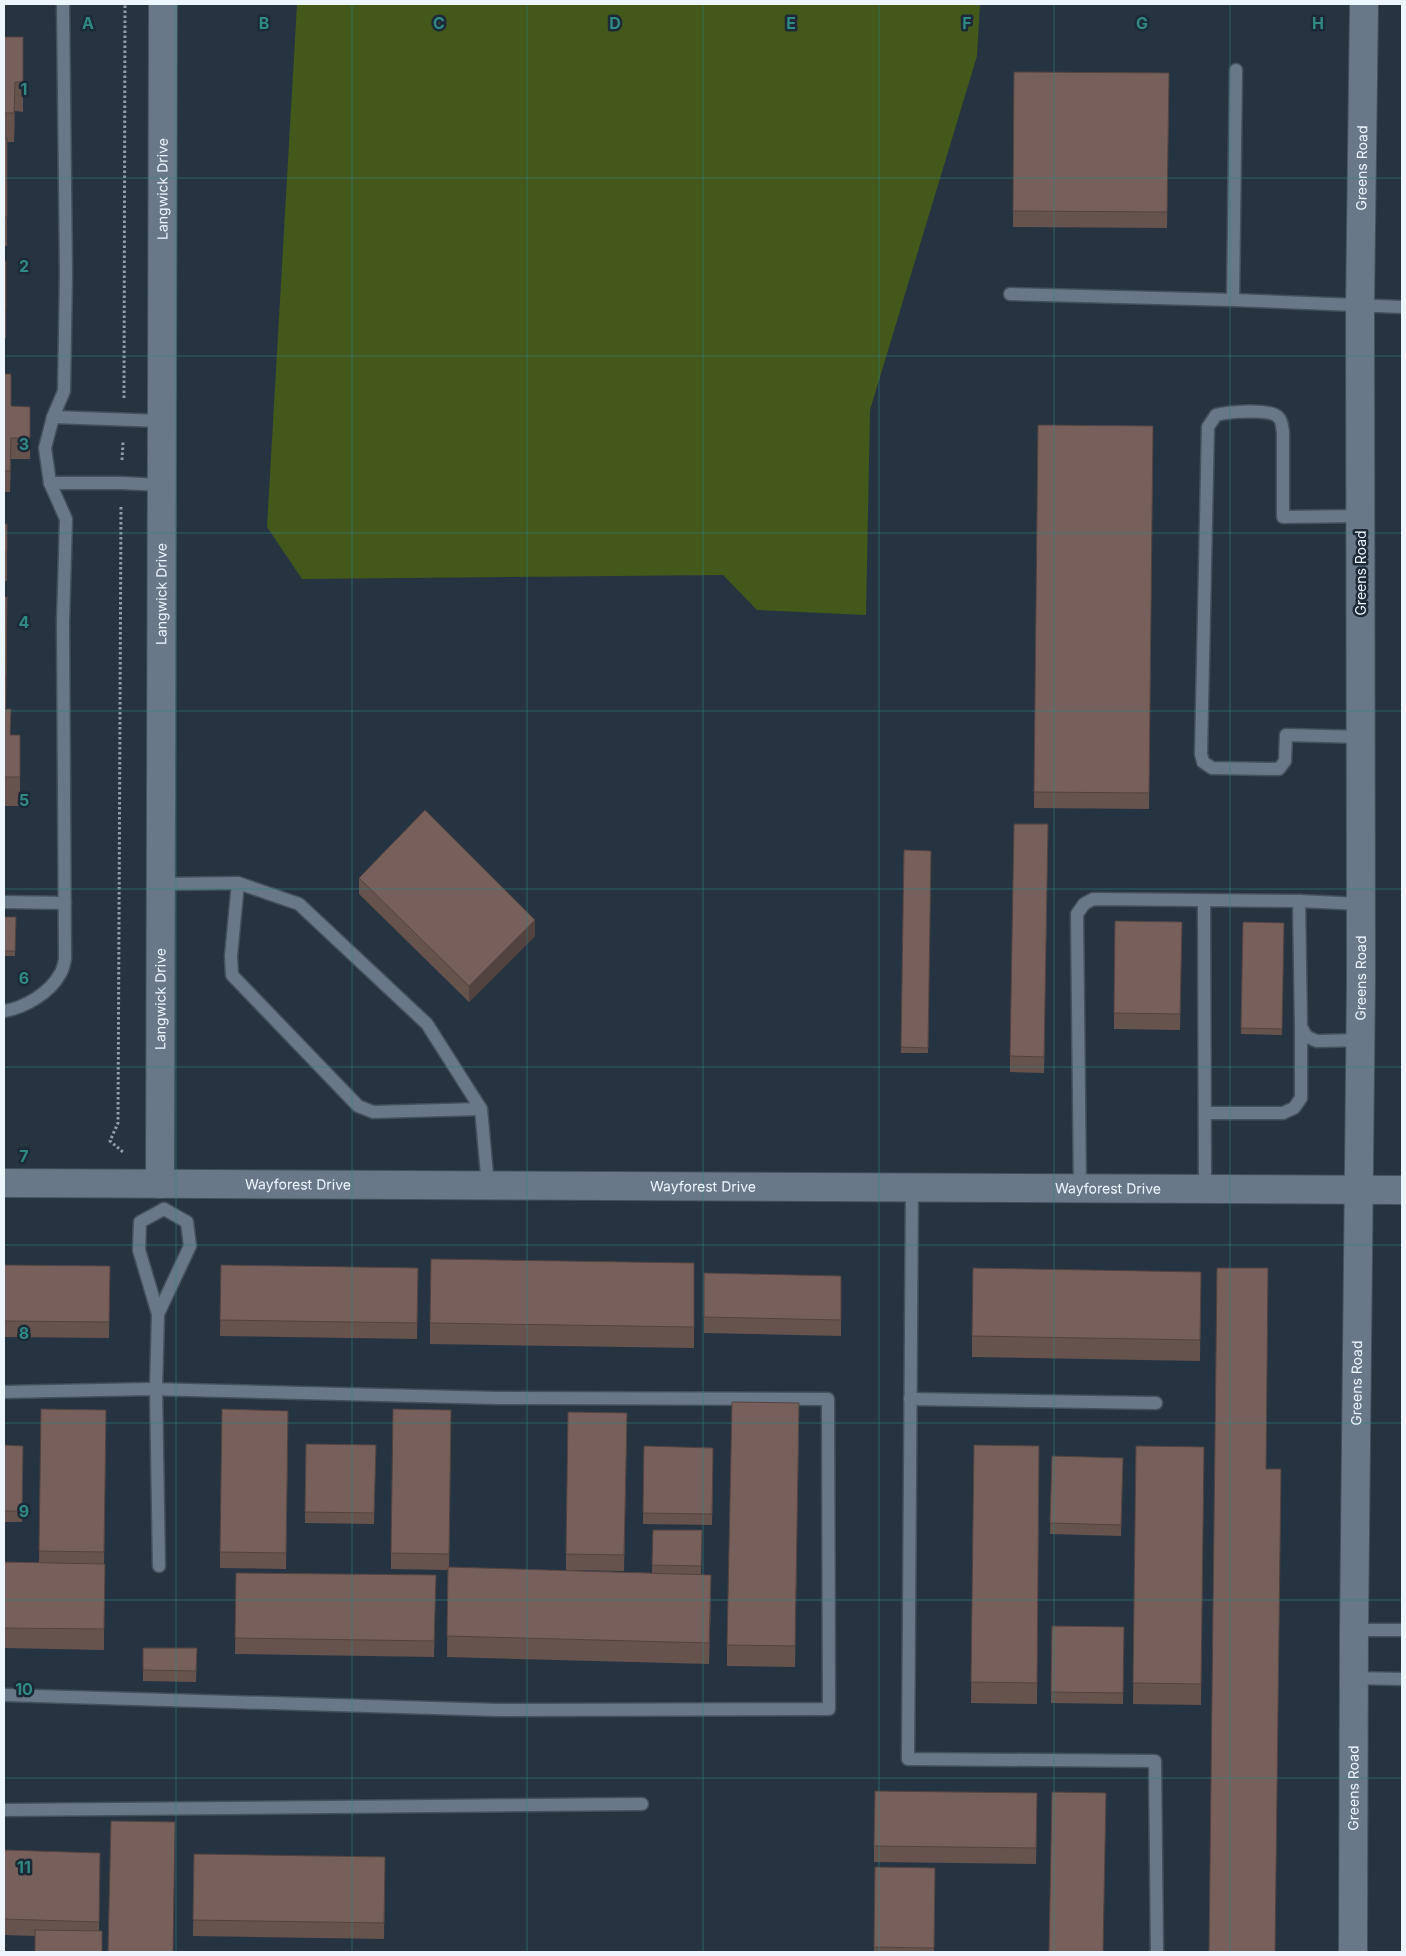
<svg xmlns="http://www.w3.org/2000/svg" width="1406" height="1956" viewBox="0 0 1406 1956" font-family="Inter,sans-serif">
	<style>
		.green { fill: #43581a }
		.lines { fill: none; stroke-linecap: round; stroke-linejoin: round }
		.service-casing { stroke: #44505c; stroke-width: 15 }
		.tertiary-casing { stroke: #44505c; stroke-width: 30 }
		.secondary-casing { stroke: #44505c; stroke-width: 30 }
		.path { stroke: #929da9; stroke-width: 3; stroke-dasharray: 2.5 2.5; stroke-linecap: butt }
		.service { stroke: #687888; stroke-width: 12 }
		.tertiary { stroke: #687888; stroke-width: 28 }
		.secondary { stroke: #687888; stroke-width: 28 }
		.wall { fill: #66534e }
		.shaded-wall { fill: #534340 }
		.building { fill: #77605b; stroke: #534340 }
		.grid { fill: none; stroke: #308984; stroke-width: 1; stroke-opacity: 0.55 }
		.labels { text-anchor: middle; stroke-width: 5; stroke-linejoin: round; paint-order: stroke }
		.street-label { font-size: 14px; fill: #edf6ff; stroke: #1c2a37 }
		.grid-label { font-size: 16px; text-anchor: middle; font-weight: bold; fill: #308984; stroke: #1c2a37; stroke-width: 5; stroke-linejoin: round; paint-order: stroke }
	</style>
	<rect width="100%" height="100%" fill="#263442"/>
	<!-- green -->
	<path class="green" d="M297 4H980L977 56 870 410 866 615 757 610 723 575 302 579 267 527Z"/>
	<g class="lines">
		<!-- service casing -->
		<g class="service-casing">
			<g id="service">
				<path d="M1010 294 1233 300 1402 307"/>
				<path d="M1233 300 1236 70"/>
				<path d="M53 417 162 421"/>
				<path d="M50 483H121L162 485"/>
				<path d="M1361 737 1286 735 1285 761 1279 769 1212 768 1203 762 1201 754 1208 427 1216 415C1227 412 1270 408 1278 417 1282 420 1282 427 1283 432V517L1361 516"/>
				<path d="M238 883 231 956 232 975 358 1106 373 1112 481 1109"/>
				<path d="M161 884 238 883 299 904 427 1024 481 1109 488 1186"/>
				<path d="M1204 901 1205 1189"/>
				<path d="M1299 901 1301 1027 1307 1037 1317 1041 1361 1040"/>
				<path d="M4 902 65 903"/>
				<path d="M4 1011C24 1008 50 993 60 974 63 970 64 964 65 959L63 622 66 519 50 483 45 448 53 417 64 391 66 274 63 4"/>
				<path d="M1205 1113H1283L1294 1108 1301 1098V1028"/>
				<path d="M912 1188 908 1759 1155 1761 1157 1952"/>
				<path d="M1080 1189 1077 914 1084 904 1093 899 1299 901 1361 904"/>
				<path d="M158 1314 190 1246 187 1222 164 1209"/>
				<path d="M4 1392 149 1389 497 1398 828 1399 829 1709 498 1710 4 1695"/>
				<path d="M910 1399 1156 1403"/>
				<path d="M159 1566 156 1389 158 1314 139 1250 140 1222 164 1209"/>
				<path d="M1354 1630H1402"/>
				<path d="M1354 1678 1402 1679"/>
				<path d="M4 1810 642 1804"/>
			</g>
		</g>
		<!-- tertiary casing -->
		<g class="tertiary-casing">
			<g id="tertiary">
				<path id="s1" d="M4 1183 1402 1190"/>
				<path id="s2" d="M160 1184 163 4"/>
			</g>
		</g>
		<!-- secondary casing -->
		<g class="secondary-casing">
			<g id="secondary">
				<path id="s3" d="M1353 1952 1354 1630 1361 980 1360 305 1364 4"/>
			</g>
		</g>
		<!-- path -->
		<g class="path">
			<path d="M124 398 125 4"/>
			<path d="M122 460 123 442"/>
			<path d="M121 507 118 1123 110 1141 123 1152"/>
		</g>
		<!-- service -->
		<use href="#service" class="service"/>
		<!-- tertiary -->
		<use href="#tertiary" class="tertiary"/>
		<!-- secondary -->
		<use href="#secondary" class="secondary"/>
	</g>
	<!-- wall -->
	<g class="wall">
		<path d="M4 37H23V112L15 111 14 142H7V246H4Z"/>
		<path d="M1014 72 1169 73 1167 228 1013 227Z"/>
		<rect x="4" y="261" width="2" height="77"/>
		<path d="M4 374 11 406 30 407V459H11L10 492H4V513Z"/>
		<path d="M1038 425 1153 426 1149 809 1034 808Z"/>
		<rect x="4" y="524" width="3" height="57"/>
		<path d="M4 597 7 626 6 708H4Z"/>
		<path d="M4 709 11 735 20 764V806H4Z"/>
		<path d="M1048 824 1044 1073 1010 1072V1056Z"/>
		<path d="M904 850 931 851 928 1053H901Z"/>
		<path d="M359 878 535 936 469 1002 359 894Z"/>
		<path d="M4 917H16L15 956H4Z"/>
		<path d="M1115 921 1182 922 1180 1030 1114 1029Z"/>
		<path d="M1243 922 1284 923 1282 1035 1241 1034Z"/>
		<path d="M694 1263V1348L430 1344V1323Z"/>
		<path d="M4 1265 110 1266 109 1338 4 1337Z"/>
		<path d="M221 1265 418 1268 417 1339 220 1336Z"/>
		<path d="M1201 1272 1200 1361 972 1357V1336Z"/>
		<path d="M704 1273 841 1276V1336L704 1333Z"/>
		<path d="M41 1409 106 1426 104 1564V1650L4 1648V1562L39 1563Z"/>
		<path d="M799 1424 795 1667 727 1666V1645Z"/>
		<path d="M451 1426 449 1567 652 1573 653 1530H702L701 1575 711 1596 709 1664 447 1657 448 1570 391 1569V1553Z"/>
		<path d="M288 1427 286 1569 220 1568V1552Z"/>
		<path d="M627 1429 624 1571 566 1570V1554Z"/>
		<path d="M306 1444 376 1445 374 1524 305 1523Z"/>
		<path d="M4 1445 23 1446 22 1522H4Z"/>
		<path d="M974 1445 1039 1446 1037 1704 971 1703Z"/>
		<path d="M644 1446 713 1448 712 1525 643 1524Z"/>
		<path d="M1136 1446 1204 1447 1201 1705 1133 1704Z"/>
		<path d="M1052 1456 1123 1458 1121 1536 1050 1534Z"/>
		<path d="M236 1573 436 1575 434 1657 235 1654Z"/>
		<path d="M1052 1626 1124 1627 1123 1704 1051 1703Z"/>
		<path d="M143 1648H197L196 1682 143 1681Z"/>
		<path d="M1037 1793 1036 1864 874 1862V1846Z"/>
		<path d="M4 1850 100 1869 99 1931 35 1936 4 1935Z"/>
		<path d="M194 1854 385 1857 384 1939 193 1936Z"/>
		<path d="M875 1867 935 1868 934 1952H874Z"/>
	</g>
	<!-- shaded-wall -->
	<g class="shaded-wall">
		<path d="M15 82V111L14 142V113Z"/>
		<path d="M7 597V626L6 708V679Z"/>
		<path d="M535 920V936L469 1002V986Z"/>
		<path d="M711 1575V1596L709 1664V1643Z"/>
	</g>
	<!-- building -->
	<g class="building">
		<path d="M4 37H23V82H15L14 113H4Z"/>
		<path d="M1014 72 1169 73 1167 212 1013 211Z"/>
		<rect x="4" y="139" width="3" height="78"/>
		<rect x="4" y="261" width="2" height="48"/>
		<path d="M4 374H11V406L30 407V438H11L10 471H4V492Z"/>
		<path d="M1038 425 1153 426 1149 793 1034 792Z"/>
		<rect x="4" y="524" width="3" height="28"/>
		<path d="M4 597H7L6 679H4Z"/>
		<path d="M4 709H11L10 735H20V777H4Z"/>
		<path d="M425 810 535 920 469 986 359 878Z"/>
		<path d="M1014 824H1048L1044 1057 1010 1056Z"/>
		<path d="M904 850 931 851 928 1048 901 1047Z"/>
		<path d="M4 917H16L15 951H4Z"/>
		<path d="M1115 921 1182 922 1180 1014 1114 1013Z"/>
		<path d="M1243 922 1284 923 1282 1029 1241 1028Z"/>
		<path d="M431 1259 694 1263V1327L430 1323Z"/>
		<path d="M4 1265 110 1266 109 1322 4 1321Z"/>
		<path d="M221 1265 418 1268 417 1323 220 1320Z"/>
		<path d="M973 1268 1201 1272 1200 1340 972 1336Z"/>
		<path d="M1217 1268H1268L1266 1469H1281L1275 1952H1209Z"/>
		<path d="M704 1273 841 1276V1320L704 1317Z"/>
		<path d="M732 1402 799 1403 795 1646 727 1645Z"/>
		<path d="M41 1409 106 1410 104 1552 39 1551Z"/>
		<path d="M222 1409 288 1411 286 1553 220 1552Z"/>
		<path d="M393 1409 451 1410 449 1554 391 1553Z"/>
		<path d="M568 1412 627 1413 624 1555 566 1554Z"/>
		<path d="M306 1444 376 1445 374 1513 305 1512Z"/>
		<path d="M4 1445 23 1446 22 1511H4Z"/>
		<path d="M974 1445 1039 1446 1037 1683 971 1682Z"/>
		<path d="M644 1446 713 1448 712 1514 643 1513Z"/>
		<path d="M1136 1446 1204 1447 1201 1684 1133 1683Z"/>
		<path d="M1052 1456 1123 1458 1121 1525 1050 1523Z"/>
		<path d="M653 1530H702L701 1566 652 1565Z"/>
		<path d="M4 1562 105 1564 104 1629 4 1628Z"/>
		<path d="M448 1567 711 1575 709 1643 447 1636Z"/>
		<path d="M236 1573 436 1575 434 1641 235 1638Z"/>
		<path d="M1052 1626 1124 1627 1123 1693 1051 1692Z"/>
		<path d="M143 1648H197L196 1671 143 1670Z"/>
		<path d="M875 1791 1037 1793 1036 1848 874 1846Z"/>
		<path d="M1052 1792 1106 1793 1103 1952H1049Z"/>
		<path d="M111 1821 175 1822 173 1952H108Z"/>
		<path d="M4 1850 100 1853 99 1922 4 1919Z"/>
		<path d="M194 1854 385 1857 384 1923 193 1920Z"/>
		<path d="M875 1867 935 1868 934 1948 874 1947Z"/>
		<path d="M35 1930 102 1931V1952H35Z"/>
	</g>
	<!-- grid -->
	<path class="grid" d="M176 4V1952M352 4V1952M527 4V1952M703 4V1952M879 4V1952M1054 4V1952M1230 4V1952M4 178H1402M4 356H1402M4 533H1402M4 711H1402M4 889H1402M4 1067H1402M4 1245H1402M4 1423H1402M4 1600H1402M4 1778H1402"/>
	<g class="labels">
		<!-- street labels -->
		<g class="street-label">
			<text dy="5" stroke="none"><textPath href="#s3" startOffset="1784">Greens Road</textPath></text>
			<text dy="5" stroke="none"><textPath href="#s2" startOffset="995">Langwick Drive</textPath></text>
			<text transform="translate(1361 573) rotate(-90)" y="5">Greens Road</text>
			<text dy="5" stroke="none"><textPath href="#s2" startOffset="590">Langwick Drive</textPath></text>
			<text dy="5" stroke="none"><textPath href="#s3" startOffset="974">Greens Road</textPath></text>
			<text dy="5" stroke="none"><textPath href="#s2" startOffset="185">Langwick Drive</textPath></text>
			<text dy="5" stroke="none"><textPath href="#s1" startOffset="294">Wayforest Drive</textPath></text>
			<text dy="5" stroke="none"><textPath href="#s1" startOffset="699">Wayforest Drive</textPath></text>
			<text dy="5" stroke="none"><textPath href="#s1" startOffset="1104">Wayforest Drive</textPath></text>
			<text dy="5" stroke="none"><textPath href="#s3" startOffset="569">Greens Road</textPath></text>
			<text dy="5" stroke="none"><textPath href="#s3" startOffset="164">Greens Road</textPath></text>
		</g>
	</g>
	<g class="grid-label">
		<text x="88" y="29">A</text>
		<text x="264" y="29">B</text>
		<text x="439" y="29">C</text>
		<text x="615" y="29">D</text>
		<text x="791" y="29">E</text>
		<text x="967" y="29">F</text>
		<text x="1142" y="29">G</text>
		<text x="1318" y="29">H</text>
		<text x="24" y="95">1</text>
		<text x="24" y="272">2</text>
		<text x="24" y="450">3</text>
		<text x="24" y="628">4</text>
		<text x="24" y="806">5</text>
		<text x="24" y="984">6</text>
		<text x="24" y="1162">7</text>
		<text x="24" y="1339">8</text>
		<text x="24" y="1517">9</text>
		<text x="24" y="1695">10</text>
		<text x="24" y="1873">11</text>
	</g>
	<!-- border -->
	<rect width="1406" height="1956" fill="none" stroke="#edf6ff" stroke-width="10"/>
</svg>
